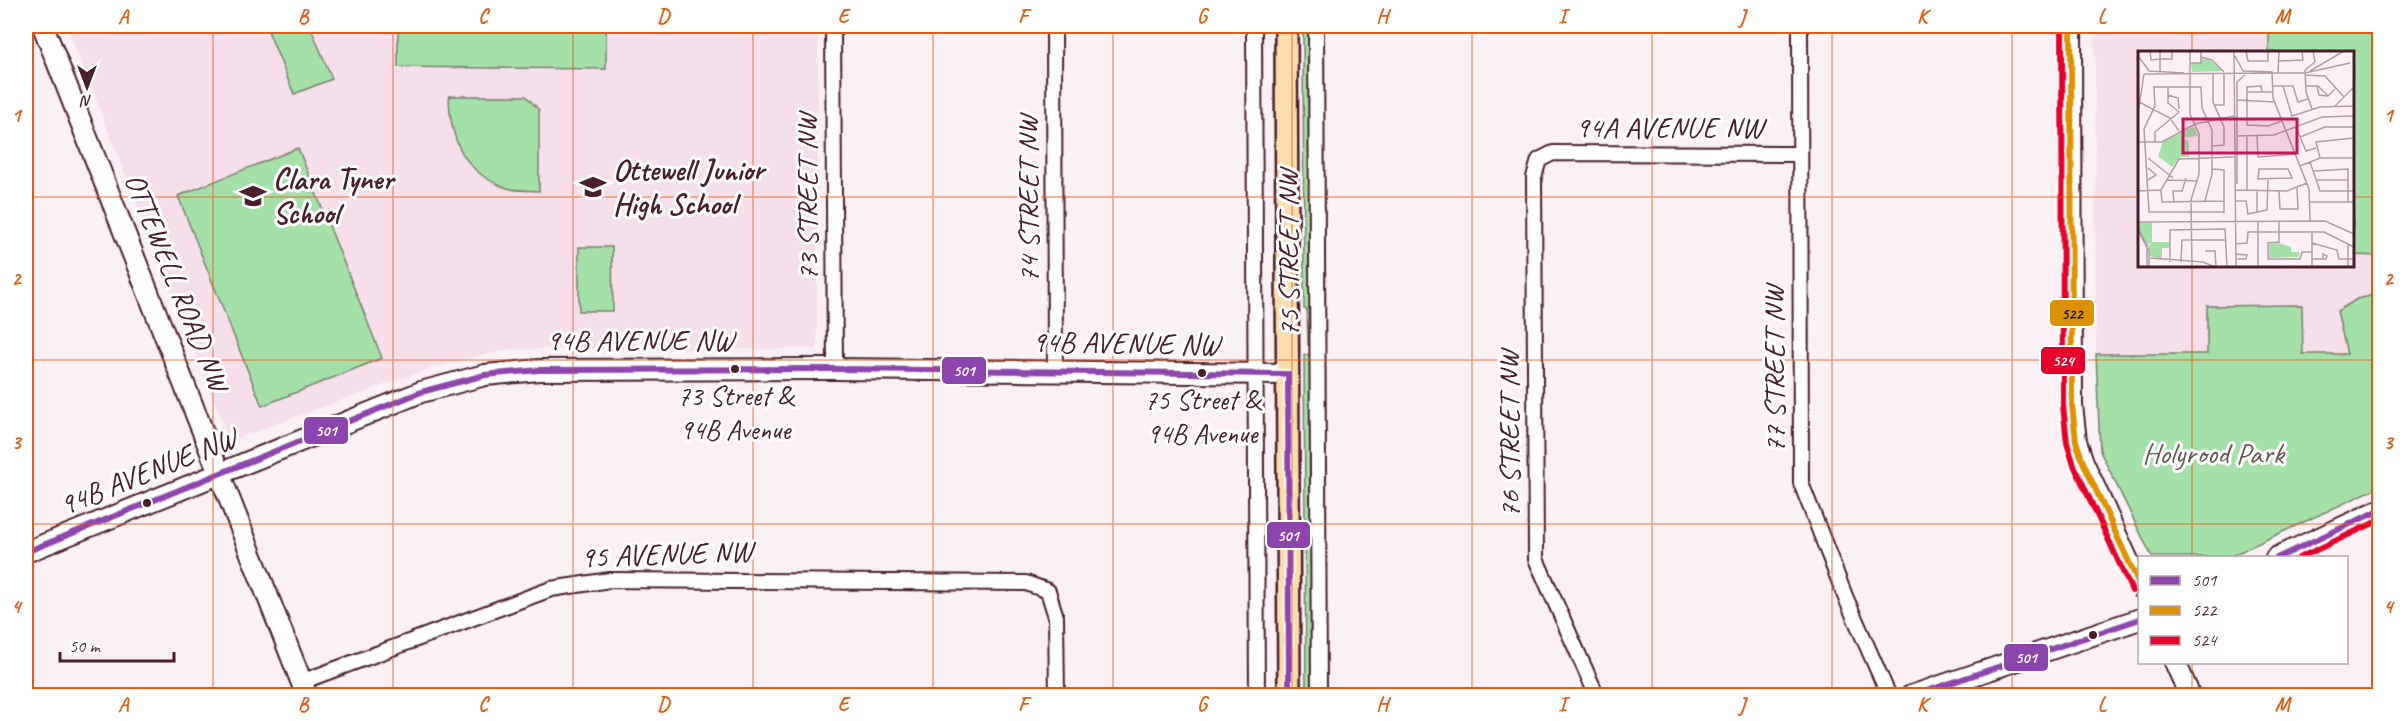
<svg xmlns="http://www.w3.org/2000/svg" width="2405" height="721" viewBox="0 0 2405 721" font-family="Caveat,sans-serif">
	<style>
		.built { fill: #f6deeb }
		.green { fill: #a4e1a8; stroke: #77806a; stroke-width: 1.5 }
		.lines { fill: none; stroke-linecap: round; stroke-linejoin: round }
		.street-casing { stroke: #4a1f2b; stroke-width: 18 }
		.secondary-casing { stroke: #4a1f2b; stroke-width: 24 }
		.primary-casing { stroke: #4a1f2b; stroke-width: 26 }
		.street { stroke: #fff; stroke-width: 14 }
		.secondary { stroke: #fff; stroke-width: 20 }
		.primary { stroke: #faddab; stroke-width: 21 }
		.bus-1-casing { stroke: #fff; stroke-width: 10 }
		.bus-2-casing { stroke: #fff; stroke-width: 10 }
		.bus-3-casing { stroke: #fff; stroke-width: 10 }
		.bus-1 { stroke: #8e44ad; stroke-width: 6 }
		.bus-2 { stroke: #dd9206; stroke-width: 6 }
		.bus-3 { stroke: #e4002b; stroke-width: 6 }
		.grid { fill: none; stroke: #e8590c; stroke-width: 1.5; stroke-opacity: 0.55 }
		.bus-dot { fill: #4a1f2b; stroke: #fff; stroke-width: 2 }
		.labels { text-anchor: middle; stroke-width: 6; stroke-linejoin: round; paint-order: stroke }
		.bus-label { font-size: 28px; fill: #4a1f2b; stroke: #fff }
		.street-label { font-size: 30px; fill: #4a1f2b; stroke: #fff }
		.poi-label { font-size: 30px; font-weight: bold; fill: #4a1f2b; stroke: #fff; text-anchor: start }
		.park-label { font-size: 30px; fill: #655950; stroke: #fff }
		.inset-road { fill: none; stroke: #b49ca5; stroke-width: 1.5 }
		.view { fill: #c2185b; fill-opacity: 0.15; stroke: #c2185b; stroke-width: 3 }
		.inset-edge { fill: none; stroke: #4a1f2b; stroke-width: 3 }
		.line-badge { stroke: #fff; stroke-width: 2 }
		.badge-label { font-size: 16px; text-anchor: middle; font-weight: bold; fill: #fff }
		.pale-badge-label { font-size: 16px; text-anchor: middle; font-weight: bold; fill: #111 }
		.neatline { fill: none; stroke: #e8590c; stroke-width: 2 }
		.grid-label { font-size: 20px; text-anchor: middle; font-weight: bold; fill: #e8590c }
	</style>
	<rect width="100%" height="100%" fill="#fbf0f6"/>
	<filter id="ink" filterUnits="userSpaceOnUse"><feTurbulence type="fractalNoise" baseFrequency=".0167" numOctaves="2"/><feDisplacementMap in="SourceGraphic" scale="12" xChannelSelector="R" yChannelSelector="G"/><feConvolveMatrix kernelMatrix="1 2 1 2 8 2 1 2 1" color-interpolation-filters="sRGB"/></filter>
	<g filter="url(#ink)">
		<!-- built -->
		<g class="built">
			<path d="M67 26H818L817 349H510L433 367 230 441Z"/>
			<path d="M2095 26H2269V52H2140V266H2352L2353 255 2379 256V354H2096Z"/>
		</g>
		<!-- green -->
		<g class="green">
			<path d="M266 26H310L332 79 294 94Z"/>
			<path d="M398 26H606V69L398 67Z"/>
			<path d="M1303 26H1309L1311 345H1308L1307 310 1304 309Z"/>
			<path d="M2269 26H2379V256L2353 255 2352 52H2269Z"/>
			<path d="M449 96H526L539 110V191C529 190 516 191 507 188 463 173 450 139 449 96Z"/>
			<path d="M298 148 382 358 262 406 178 196Z"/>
			<path d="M579 247H612L613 311H579Z"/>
			<path d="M2379 294V487L2229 557H2152L2100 451 2096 354H2207V306L2302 305 2303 354H2347L2337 311 2357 299Z"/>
			<path d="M1311 354 1313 696 1306 695 1304 355Z"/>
		</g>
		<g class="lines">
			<!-- street casing -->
			<g class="street-casing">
				<g id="street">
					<path d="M833 26 835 369"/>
					<path d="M1054 26 1055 372"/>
					<path d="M1254 26 1257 696"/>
					<path d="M1316 26 1319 696"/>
					<path d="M1800 26 1801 483 1845 596 1889 696"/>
					<path d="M301 682 551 589 610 580 1026 583 1048 591 1056 617 1057 696"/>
					<path d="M1597 696 1536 559 1534 177 1539 160 1553 153 1800 154"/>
				</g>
			</g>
			<!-- secondary casing -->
			<g class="secondary-casing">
				<g id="secondary">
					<path d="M43 26 307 696"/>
					<path d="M2071 26 2072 405 2076 441 2083 462 2140 587"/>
					<path d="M26 552 421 392 485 375 539 370 835 369 1288 374"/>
					<path d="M2276 558 2380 510"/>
					<path d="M2175 662 2190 696"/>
					<path d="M1911 696 2140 619"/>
				</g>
			</g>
			<!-- primary casing -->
			<g class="primary-casing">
				<path id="primary" d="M1286 26 1289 696"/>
			</g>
			<!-- street -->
			<use href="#street" class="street"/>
			<!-- secondary -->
			<use href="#secondary" class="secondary"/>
			<!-- primary -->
			<use href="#primary" class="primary"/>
			<!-- bus-1 casing -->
			<g class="bus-1-casing">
				<g id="bus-1">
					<path d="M1288 374 1289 696"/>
					<path d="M26 552 421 392 485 375 539 370 835 369 1288 374"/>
					<path d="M2277 558 2380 510"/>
					<path d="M1912 696 2140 619"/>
				</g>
			</g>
			<!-- bus-2 casing -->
			<g class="bus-2-casing">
				<path id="bus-2" d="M2071 26 2072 405 2076 441 2083 462 2140 586"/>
			</g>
			<!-- bus-3 casing -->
			<g class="bus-3-casing">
				<g id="bus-3">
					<path d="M2062 26 2063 405 2067 443 2074 465 2132 591"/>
					<path d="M2299 558 2380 520"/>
				</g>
			</g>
			<!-- bus-1 -->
			<use href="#bus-1" class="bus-1"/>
			<!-- bus-2 -->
			<use href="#bus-2" class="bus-2"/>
			<!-- bus-3 -->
			<use href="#bus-3" class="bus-3"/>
		</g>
	</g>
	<!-- grid -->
	<path class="grid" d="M213 26V696M393 26V696M573 26V696M753 26V696M933 26V696M1113 26V696M1292 26V696M1472 26V696M1652 26V696M1832 26V696M2012 26V696M2192 26V52M26 197H2140M2352 197H2380M2192 266V558M26 360H2380M26 524H2380M2192 662V696"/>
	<!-- icons -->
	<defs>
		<g id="school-bare" transform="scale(2.07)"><path d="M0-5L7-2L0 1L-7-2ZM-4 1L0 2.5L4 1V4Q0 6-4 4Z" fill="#4a1f2b" stroke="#fff" stroke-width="2.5" paint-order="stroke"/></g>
	</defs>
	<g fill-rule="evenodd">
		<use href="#school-bare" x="593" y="187"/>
		<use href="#school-bare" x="253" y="196"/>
	</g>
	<!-- markers -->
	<g class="bus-dot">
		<circle cx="735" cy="369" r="5"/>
		<circle cx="1202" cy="373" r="5"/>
		<circle cx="147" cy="503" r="5"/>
		<circle cx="2093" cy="635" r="5"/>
	</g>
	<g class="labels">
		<!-- bus labels -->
		<g class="bus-label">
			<text x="735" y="405">73 Street &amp;<tspan x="735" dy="34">94B Avenue</tspan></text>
			<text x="1202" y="409">75 Street &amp;<tspan x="1202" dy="34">94B Avenue</tspan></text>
		</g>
		<!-- street labels -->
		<g class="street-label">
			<text x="1669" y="137">94A AVENUE NW</text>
			<text transform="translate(807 197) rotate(-90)" y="10">73 STREET NW</text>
			<text transform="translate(1028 199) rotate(-90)" y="10">74 STREET NW</text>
			<text transform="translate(1288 253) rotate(-90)" y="10">75 STREET NW</text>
			<text transform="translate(177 282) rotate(68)" y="10">OTTEWELL ROAD NW</text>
			<text x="640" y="350">94B AVENUE NW</text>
			<text transform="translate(1126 343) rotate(1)" y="10">94B AVENUE NW</text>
			<text transform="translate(1774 369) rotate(-90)" y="10">77 STREET NW</text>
			<text transform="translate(1509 434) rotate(-90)" y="10">76 STREET NW</text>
			<text transform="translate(148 471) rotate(-22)" y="10">94B AVENUE NW</text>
			<text transform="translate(666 554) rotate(-2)" y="10">95 AVENUE NW</text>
		</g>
		<!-- poi labels -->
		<g class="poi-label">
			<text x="613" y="180">Ottewell Junior<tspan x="613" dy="34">High School</tspan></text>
			<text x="273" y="189">Clara Tyner<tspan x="273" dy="34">School</tspan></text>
		</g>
		<!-- park labels -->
		<g class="park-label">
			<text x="2213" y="463">Holyrood Park</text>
		</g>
	</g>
	<!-- overview -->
	<g transform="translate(2138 51)">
		<rect width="216" height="216" fill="#fbf0f6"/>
		<path d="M64 8H71L85 20 54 21 53 13 63 12ZM56 75 60 85 42 87 51 90V106H42L34 116 20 105 25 91ZM14 171V191H31V197H24V208L12 205 10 195 14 192 9 193 0 176V172ZM141 192 153 196V201H161V206L131 207V193Z" fill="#a4e1a8"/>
		<path class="inset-road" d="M12 0 13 9 22 8M22 0V20M52 0V63L61 83V123L53 149 54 216M96 0 98 216M108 0 110 10H130V0M120 0H141M97 5 105 20 134 21 135 47 171 138 172 170M1 6 11 20 46 22M63 6 74 9 86 21M22 8H34V0M141 10 165 9 164 0M52 12H63V0M172 20 206 0M6 23 167 22 212 12M140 23 141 0M167 24 187 25 206 46M134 35H155L160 51 170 48M145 35 154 65 182 56 216 55M167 35H180L190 45 197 38M179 35 181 44 190 45M109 41H134M124 41 123 35 109 36V74L130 75 144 70M30 44 40 47 41 58M99 49 137 51M1 51 32 67 41 80M76 54H86V22M197 55 216 36M174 58 168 41 167 19 177 11 175 0M0 62 6 23M158 76 168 100 178 97M100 85 136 84 184 66 216 65M109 85V139M119 85 120 106 158 103M162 86 187 76H216M0 91H24L57 73 96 65M17 91V81L41 61 30 52V36M74 95 86 94V76L75 51V23M10 107 35 127M182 107 178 91 216 87M172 111 182 140H216M162 115 182 107H216M10 117 18 124 10 129M121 118H150L154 127 120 128ZM176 120 210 118V151M29 129 59 130M179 129H210M99 133V31L107 24M98 139 149 140 169 132M119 139V161M141 139 142 158H160L159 136M0 140 23 139M67 150 74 123V79L64 57 63 36H16L17 55 6 78 11 161H86V119L74 118M86 150 24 151 23 139 41 108 96 106M98 150H108L110 163 129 159 130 129M36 151 35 140H44L48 127M172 151H216M0 171 187 170 216 183M120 171V216M141 171V191L130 192V208H162L164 201H174M0 177 9 194V216M0 180 11 200V216M174 182V216M174 192 199 199 201 208H216M210 192V216M97 193 109 192 110 181H186L216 196M67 200H77L78 216M97 203 109 204 108 208H99M12 207 65 211 77 216M174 208H188L189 205 185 203V208M32 211V179L87 178 89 216M43 211 44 189H88"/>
		<path class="view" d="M45 68H159V102H45Z"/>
		<rect width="216" height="216" class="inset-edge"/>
	</g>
	<g class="line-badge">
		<rect x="2049" y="299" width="46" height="28" rx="6" fill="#dd9206"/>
		<rect x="2040" y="346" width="46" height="29" rx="6" fill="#e4002b"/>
		<rect x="941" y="356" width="46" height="29" rx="6" fill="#8e44ad"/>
		<rect x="303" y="416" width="46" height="29" rx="6" fill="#8e44ad"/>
		<rect x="1266" y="521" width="45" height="28" rx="6" fill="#8e44ad"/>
		<rect x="2003" y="643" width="46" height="29" rx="6" fill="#8e44ad"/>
	</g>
	<g class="badge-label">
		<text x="2063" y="366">524</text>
		<text x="964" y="376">501</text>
		<text x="326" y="436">501</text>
		<text x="1288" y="541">501</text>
		<text x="2026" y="663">501</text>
	</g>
	<g class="pale-badge-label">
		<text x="2072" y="319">522</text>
	</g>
	<!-- margin -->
	<rect width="2405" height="721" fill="none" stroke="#fff" stroke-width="66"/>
	<!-- legend -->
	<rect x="2138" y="556" width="210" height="108" fill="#ffffff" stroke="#b7a5aa" stroke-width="1.5"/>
	<rect x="2150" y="576" width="30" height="9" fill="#8e44ad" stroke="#b7a5aa" stroke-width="1.5"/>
	<text x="2192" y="586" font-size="18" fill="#4a1f2b">501</text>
	<rect x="2150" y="606" width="30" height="9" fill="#dd9206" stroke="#b7a5aa" stroke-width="1.5"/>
	<text x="2192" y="616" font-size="18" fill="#4a1f2b">522</text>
	<rect x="2150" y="636" width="30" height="9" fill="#e4002b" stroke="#b7a5aa" stroke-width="1.5"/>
	<text x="2192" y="646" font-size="18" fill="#4a1f2b">524</text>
	<!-- north arrow -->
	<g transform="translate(87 87) rotate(180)" stroke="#ffffff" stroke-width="4.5" paint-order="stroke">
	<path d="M0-4.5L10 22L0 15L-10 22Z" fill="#4a1f2b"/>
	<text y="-9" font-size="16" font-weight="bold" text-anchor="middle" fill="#4a1f2b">N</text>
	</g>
	<!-- scale -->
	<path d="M60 652v9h114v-9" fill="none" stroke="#4a1f2b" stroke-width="3"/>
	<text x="69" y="652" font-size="18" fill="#4a1f2b" stroke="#ffffff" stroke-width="4.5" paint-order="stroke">50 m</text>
	<rect x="33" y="33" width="2339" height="655" class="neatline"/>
	<g class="grid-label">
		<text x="123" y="23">A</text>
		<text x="303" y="23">B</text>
		<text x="483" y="23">C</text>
		<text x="663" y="23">D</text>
		<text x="843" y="23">E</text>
		<text x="1023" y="23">F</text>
		<text x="1202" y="23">G</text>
		<text x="1382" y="23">H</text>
		<text x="1562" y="23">I</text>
		<text x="1742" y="23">J</text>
		<text x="1922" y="23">K</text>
		<text x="2102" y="23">L</text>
		<text x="2282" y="23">M</text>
		<text x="16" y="122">1</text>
		<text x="2388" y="122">1</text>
		<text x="16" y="285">2</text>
		<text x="2388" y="285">2</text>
		<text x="16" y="449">3</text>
		<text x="2388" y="449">3</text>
		<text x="16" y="613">4</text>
		<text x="2388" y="613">4</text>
		<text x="123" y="711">A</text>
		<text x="303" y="711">B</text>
		<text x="483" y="711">C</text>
		<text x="663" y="711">D</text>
		<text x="843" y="711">E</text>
		<text x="1023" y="711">F</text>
		<text x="1202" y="711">G</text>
		<text x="1382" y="711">H</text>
		<text x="1562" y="711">I</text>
		<text x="1742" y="711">J</text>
		<text x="1922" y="711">K</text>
		<text x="2102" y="711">L</text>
		<text x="2282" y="711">M</text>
	</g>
</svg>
